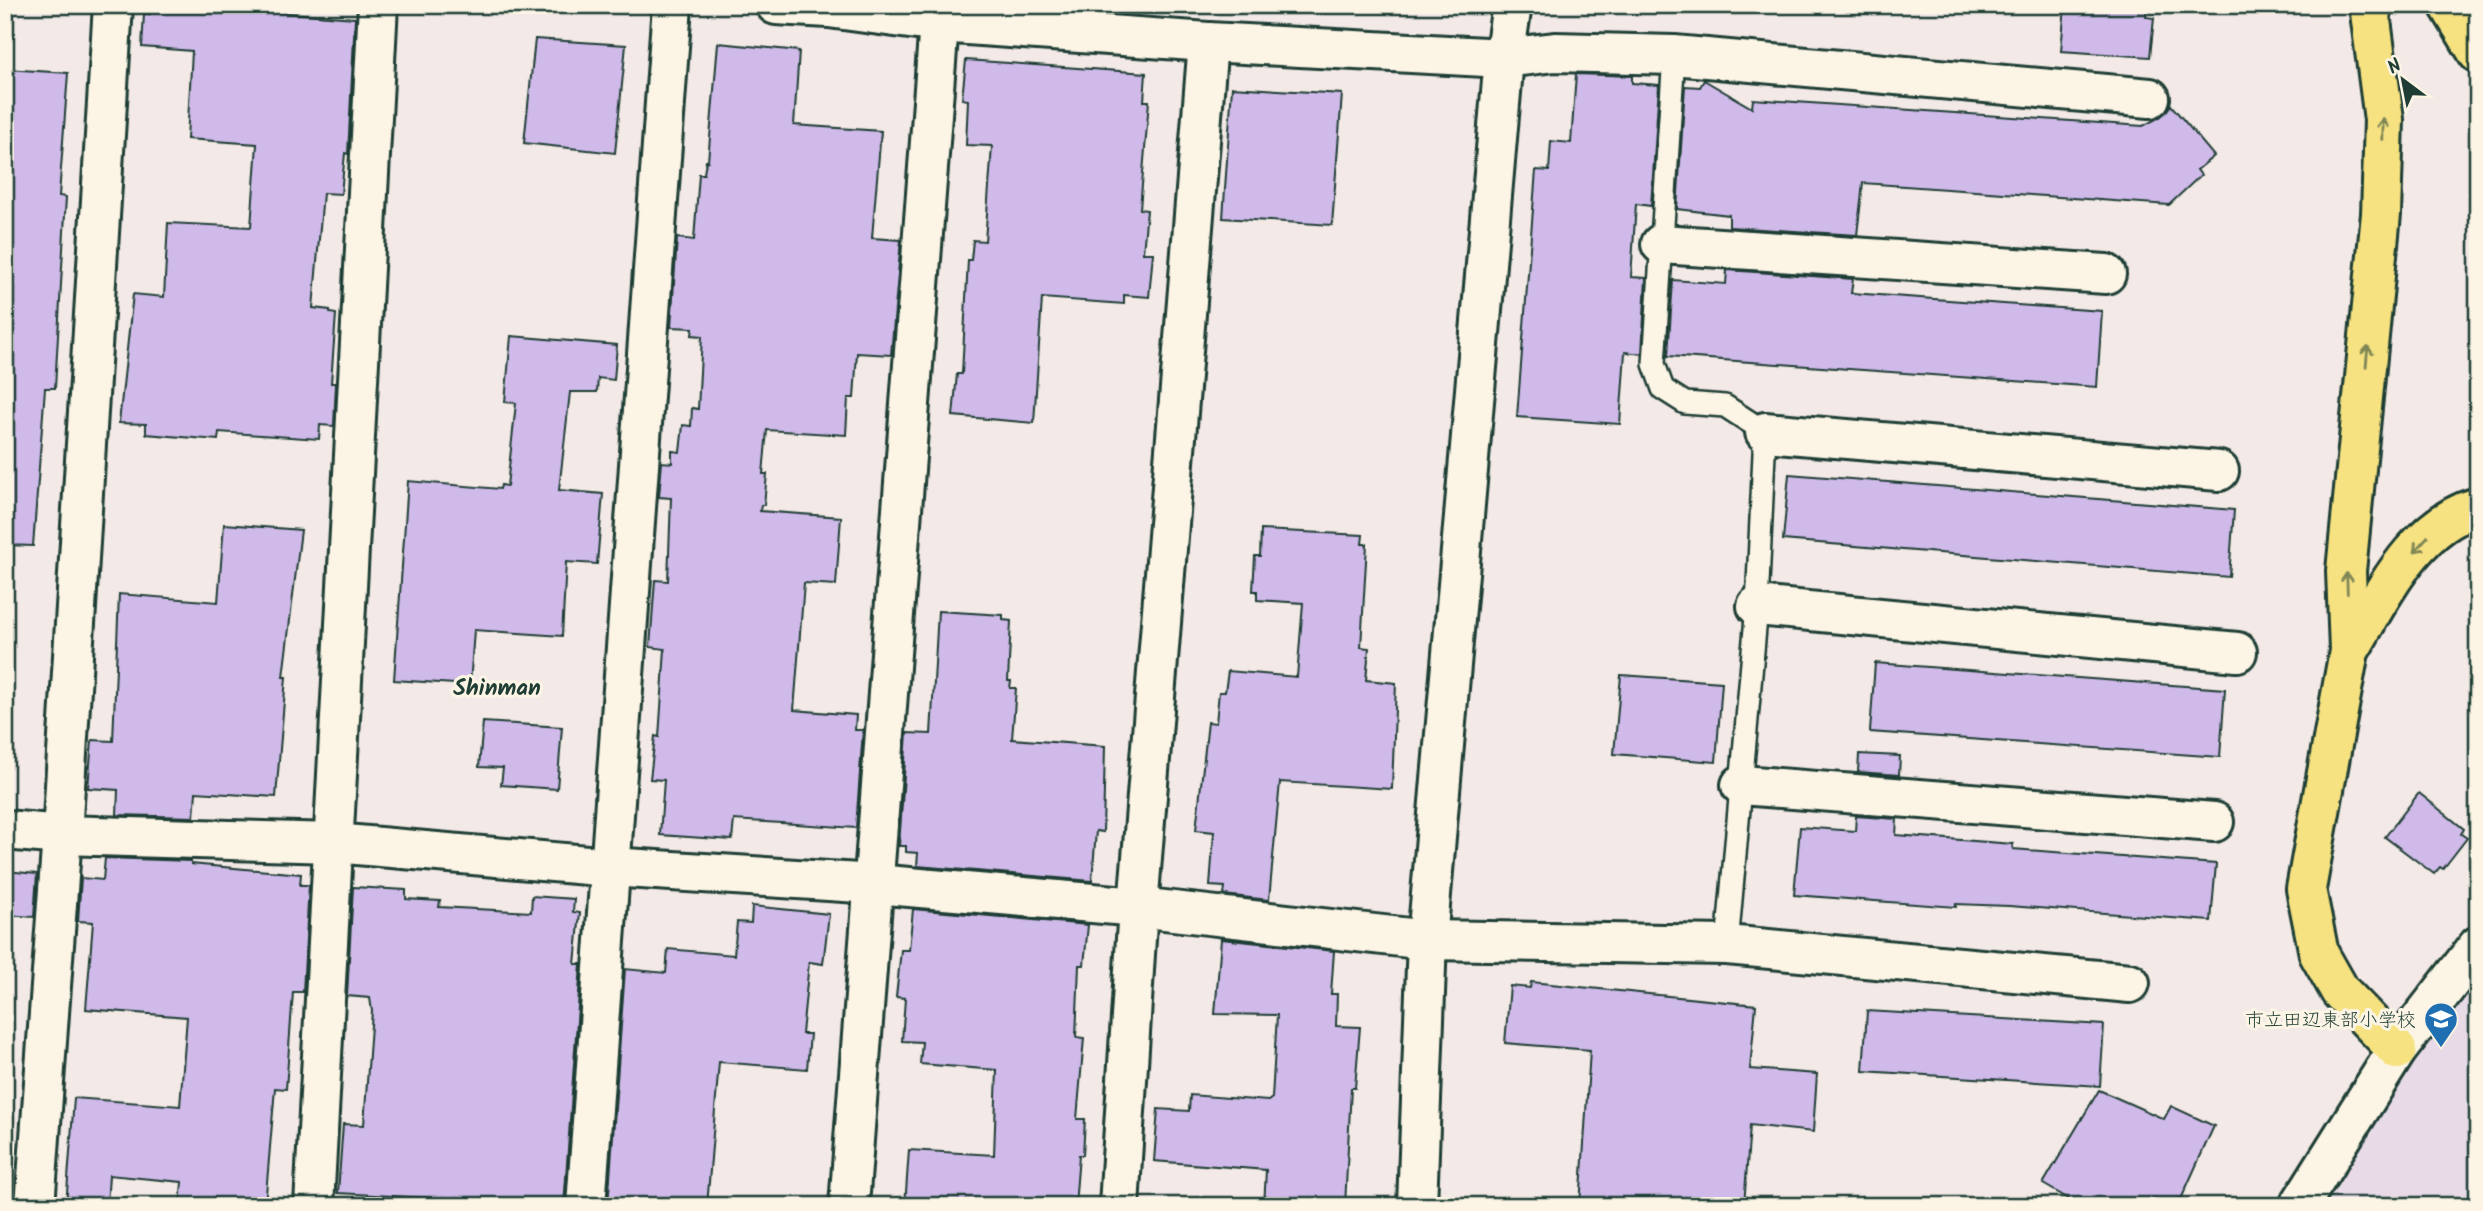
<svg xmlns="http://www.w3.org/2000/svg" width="2483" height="1211" viewBox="0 0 2483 1211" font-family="Kalam,'Klee One',sans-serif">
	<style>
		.built { fill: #e8dbe7 }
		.building { fill: #d0baea; stroke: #1f3d34; stroke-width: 2 }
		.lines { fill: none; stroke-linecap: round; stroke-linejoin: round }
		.lane-casing { stroke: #1f3d34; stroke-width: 26 }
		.street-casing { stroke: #1f3d34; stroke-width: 44 }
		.secondary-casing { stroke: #1f3d34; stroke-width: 44 }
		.highway-casing { stroke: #1f3d34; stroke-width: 44 }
		.lane { stroke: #fcf5e5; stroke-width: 21 }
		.street { stroke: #fcf5e5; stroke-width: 38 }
		.secondary { stroke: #fcf5e5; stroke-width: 38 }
		.highway { stroke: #f6e281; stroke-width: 38 }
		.oneway { stroke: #808757 }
		.labels { text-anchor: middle; stroke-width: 6; stroke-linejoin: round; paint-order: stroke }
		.poi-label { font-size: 19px; fill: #1f3d34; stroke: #fcf5e5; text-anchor: end }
		.quarter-label { font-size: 23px; font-weight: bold; fill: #1f3d34; stroke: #fcf5e5 }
	</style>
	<rect width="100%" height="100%" fill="#f3e9e6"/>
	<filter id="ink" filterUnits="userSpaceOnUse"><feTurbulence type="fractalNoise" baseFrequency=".0143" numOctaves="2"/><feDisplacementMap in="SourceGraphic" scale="14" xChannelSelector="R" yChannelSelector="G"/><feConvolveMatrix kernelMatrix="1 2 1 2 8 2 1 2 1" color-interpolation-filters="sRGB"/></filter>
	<g filter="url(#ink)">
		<!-- built -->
		<path class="built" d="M2478 947V1206H2307Z"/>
		<!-- building -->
		<g class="building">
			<path d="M151 5H237V9L355 18 348 154 345 153 341 194 323 193 313 308 330 310V313L336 314 331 383H336L334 426 320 425 319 439 219 432 218 440 146 434V424L119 423 133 294 164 297 168 223 251 227 257 144 187 139 192 51 142 47 144 14H150Z"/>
			<path d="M2065 5H2147L2146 17 2154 18 2150 57 2061 51Z"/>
			<path d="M535 39 626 45 615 153 524 143Z"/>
			<path d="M718 43 799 51 794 125 881 131 872 238 901 240 891 355 857 353 854 398H848L846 435 767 430 763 474H767L764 505H761L760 511 841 517 836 585 804 583 794 710 856 715 855 730H863L856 828 734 820 732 840 660 835 664 780 650 779 655 736 659 737 665 649 650 647 655 580 668 581 671 498 659 497 662 462 672 463V451L680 452 683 425 691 426 692 408 698 409 702 336 692 335 693 328 671 327 677 238 694 240 699 174H704L706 161H708Z"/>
			<path d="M966 60 1146 73 1144 101H1149L1140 209 1147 210 1143 253H1153L1149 297 1124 295V304L1042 298 1034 423 953 416 957 374H962L968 260H971L973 240 985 241 992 146 966 145 968 100 962 99Z"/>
			<path d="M5 69 68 73 59 196 66 197 55 388H45L33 546 5 545Z"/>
			<path d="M1576 74 1632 76V83L1659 85 1651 206 1636 204 1631 277 1646 278 1642 354 1625 352 1620 424 1517 417 1536 170 1549 171 1551 141 1571 143Z"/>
			<path d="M1704 80 1752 108 1753 99 2143 126 2160 117 2171 105 2214 156 2197 170 2201 175 2169 205 1863 183 1857 235 1729 227V215L1677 209 1685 86 1700 87Z"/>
			<path d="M1232 87 1342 94 1332 225 1223 218Z"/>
			<path d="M1727 270 1853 279 1851 293 2102 311 2097 387 1668 356 1673 280 1726 284Z"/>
			<path d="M511 336 617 345 614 380 598 378 597 392H570L559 490 603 494 597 564 566 562 562 636 474 630 470 685 394 680 408 481 500 489 501 485 507 486 516 403 505 402Z"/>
			<path d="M1789 474 2234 510 2229 577 1783 540Z"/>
			<path d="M224 524 301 530 283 677H286L276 797 196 792 194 817 117 815 118 790 88 788 92 740 113 741 119 594 218 602Z"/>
			<path d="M1261 530 1363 535 1362 544H1367L1361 647 1369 648 1366 680 1396 683 1392 789 1280 782 1269 900 1224 895 1225 887 1210 886 1214 832 1196 830 1208 722 1216 723 1219 692H1225L1228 671 1297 677 1303 603 1257 600V591H1253L1255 556H1260Z"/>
			<path d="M938 611 1003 615V620L1011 621 1008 681H1011L1010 688H1016L1012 739 1105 746 1103 832 1096 831 1092 881 917 866 918 853 906 852V846H899L907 733 931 734Z"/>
			<path d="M1875 663 2225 689 2220 757 1870 732Z"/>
			<path d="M1621 675 1722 682 1716 762 1614 754Z"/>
			<path d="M483 722 562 727 557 789 501 785 503 768 479 767Z"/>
			<path d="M1859 754 1900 756 1899 775 1858 772Z"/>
			<path d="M2419 793 2464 829 2461 834 2467 838 2443 869 2440 867 2434 874 2385 837Z"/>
			<path d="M1856 816 1897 819 1896 835 2013 844V849L2216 864 2211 921 2009 906 1956 904V907L1794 895 1800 827 1855 831Z"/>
			<path d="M105 858 191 861V864L301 874 300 885H309L303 992H293L286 1089 275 1088 265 1206H180L182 1182 109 1175 107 1206H66L74 1098 180 1106 187 1017 86 1009 93 922 78 921 81 878 103 880Z"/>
			<path d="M5 871 37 874 34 917 5 915Z"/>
			<path d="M353 887 406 890V899L440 901 439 907 531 912 532 896 574 899 573 912 580 913 575 964H581L564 1206H446V1199L338 1193 343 1124 364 1125 372 1011 370 998 347 996Z"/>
			<path d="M752 906 829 914 823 964 809 962 802 1034H810L807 1069 719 1062 707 1206H608L625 969 666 973 668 949 734 955 737 922 751 923Z"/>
			<path d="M913 909 1088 925 1084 965H1079L1076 1037 1084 1038 1077 1119H1085L1083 1155H1079L1075 1206H905L909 1150 994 1155 997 1070 920 1064 922 1042 902 1041 905 998 896 997 901 950H909Z"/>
			<path d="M1221 939 1334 951 1331 994H1337L1336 1026 1360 1027 1355 1088H1351L1345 1206H1264L1266 1170 1154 1161 1158 1109 1189 1111 1190 1095 1268 1101 1272 1098 1277 1015 1215 1014Z"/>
			<path d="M1531 982 1756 1005 1750 1069 1817 1074 1813 1132 1750 1125 1744 1206H1580L1590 1050 1505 1043 1510 986 1530 988Z"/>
			<path d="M1867 1011 2104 1025 2100 1086 1863 1071Z"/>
			<path d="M2099 1090 2164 1119 2171 1106 2214 1126 2178 1206H2081L2043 1184Z"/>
		</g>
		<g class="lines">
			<!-- lane casing -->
			<g class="lane-casing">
				<path id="lane" d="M1674 55 1654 364 1663 389 1685 403 1725 406 1765 432 1757 606 1727 945"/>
			</g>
			<!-- street casing -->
			<g class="street-casing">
				<g id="street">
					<path d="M776 5 829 8 939 23 1208 42 1504 58 1555 52 1674 55 2150 98"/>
					<path d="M1661 244 2106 274"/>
					<path d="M1765 432 2219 471"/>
					<path d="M1757 606 2237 652"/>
					<path d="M1741 785 2214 822"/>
					<path d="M5 830 62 835 334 843 610 867 875 884 1138 907 1427 940 1727 945 2130 983"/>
					<path d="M35 1206 62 835 113 5"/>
					<path d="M314 1206 378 5"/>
					<path d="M586 1206 672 5"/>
					<path d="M849 1206 939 23"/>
					<path d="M1119 1206 1138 907 1208 42"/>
				</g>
			</g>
			<!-- secondary casing -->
			<g class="secondary-casing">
				<g id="secondary">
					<path d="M1417 1206 1427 940 1504 58 1512 5"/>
					<path d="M2299 1206 2397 1050 2478 946"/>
				</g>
			</g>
			<!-- highway casing -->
			<g class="highway-casing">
				<g id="highway">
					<path d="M2369 5 2384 120 2381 214 2346 571 2349 651 2306 889 2319 954 2340 991 2397 1050"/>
					<path d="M2449 5 2478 53"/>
					<path d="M2349 651C2381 599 2413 525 2478 507"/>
				</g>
			</g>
			<!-- lane -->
			<use href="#lane" class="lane"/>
			<!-- street -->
			<use href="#street" class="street"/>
			<!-- secondary -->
			<use href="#secondary" class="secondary"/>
			<!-- highway -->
			<use href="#highway" class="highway"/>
		</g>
		<!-- one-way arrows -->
		<defs><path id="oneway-shaft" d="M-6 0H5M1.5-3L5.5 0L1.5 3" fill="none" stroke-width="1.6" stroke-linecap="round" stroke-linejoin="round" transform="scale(1.75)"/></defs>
		<g class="oneway">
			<use href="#oneway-shaft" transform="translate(2383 129) rotate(-89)"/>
			<use href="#oneway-shaft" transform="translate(2367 356) rotate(-85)"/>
			<use href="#oneway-shaft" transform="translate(2421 544) rotate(132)"/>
			<use href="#oneway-shaft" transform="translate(2347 583) rotate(-92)"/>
		</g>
	</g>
	<!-- icons -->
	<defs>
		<g id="school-pin" transform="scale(1.75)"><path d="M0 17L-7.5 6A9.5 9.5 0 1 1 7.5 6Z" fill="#1f6fb2" stroke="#fcf5e5"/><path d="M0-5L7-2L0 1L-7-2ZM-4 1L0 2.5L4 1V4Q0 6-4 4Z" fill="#fff"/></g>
	</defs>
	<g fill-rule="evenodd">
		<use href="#school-pin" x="2441" y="1019"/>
	</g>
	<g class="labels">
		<!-- poi labels -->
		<g class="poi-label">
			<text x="2416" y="1026">市立田辺東部小学校</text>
		</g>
		<!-- quarter labels -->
		<g class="quarter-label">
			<text x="497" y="695">Shinman</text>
		</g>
	</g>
	<!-- margin -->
	<rect width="2483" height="1211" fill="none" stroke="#fcf5e5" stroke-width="28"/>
	<rect x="14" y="14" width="2455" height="1183" fill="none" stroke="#1f3d34" stroke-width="2.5" filter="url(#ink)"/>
	<!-- north arrow -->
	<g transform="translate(2403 80) rotate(328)" stroke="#fcf5e5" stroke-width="5" paint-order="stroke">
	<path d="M0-5L12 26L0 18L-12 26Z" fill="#1f3d34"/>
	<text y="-10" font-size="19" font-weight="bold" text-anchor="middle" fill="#1f3d34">N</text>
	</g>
</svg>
